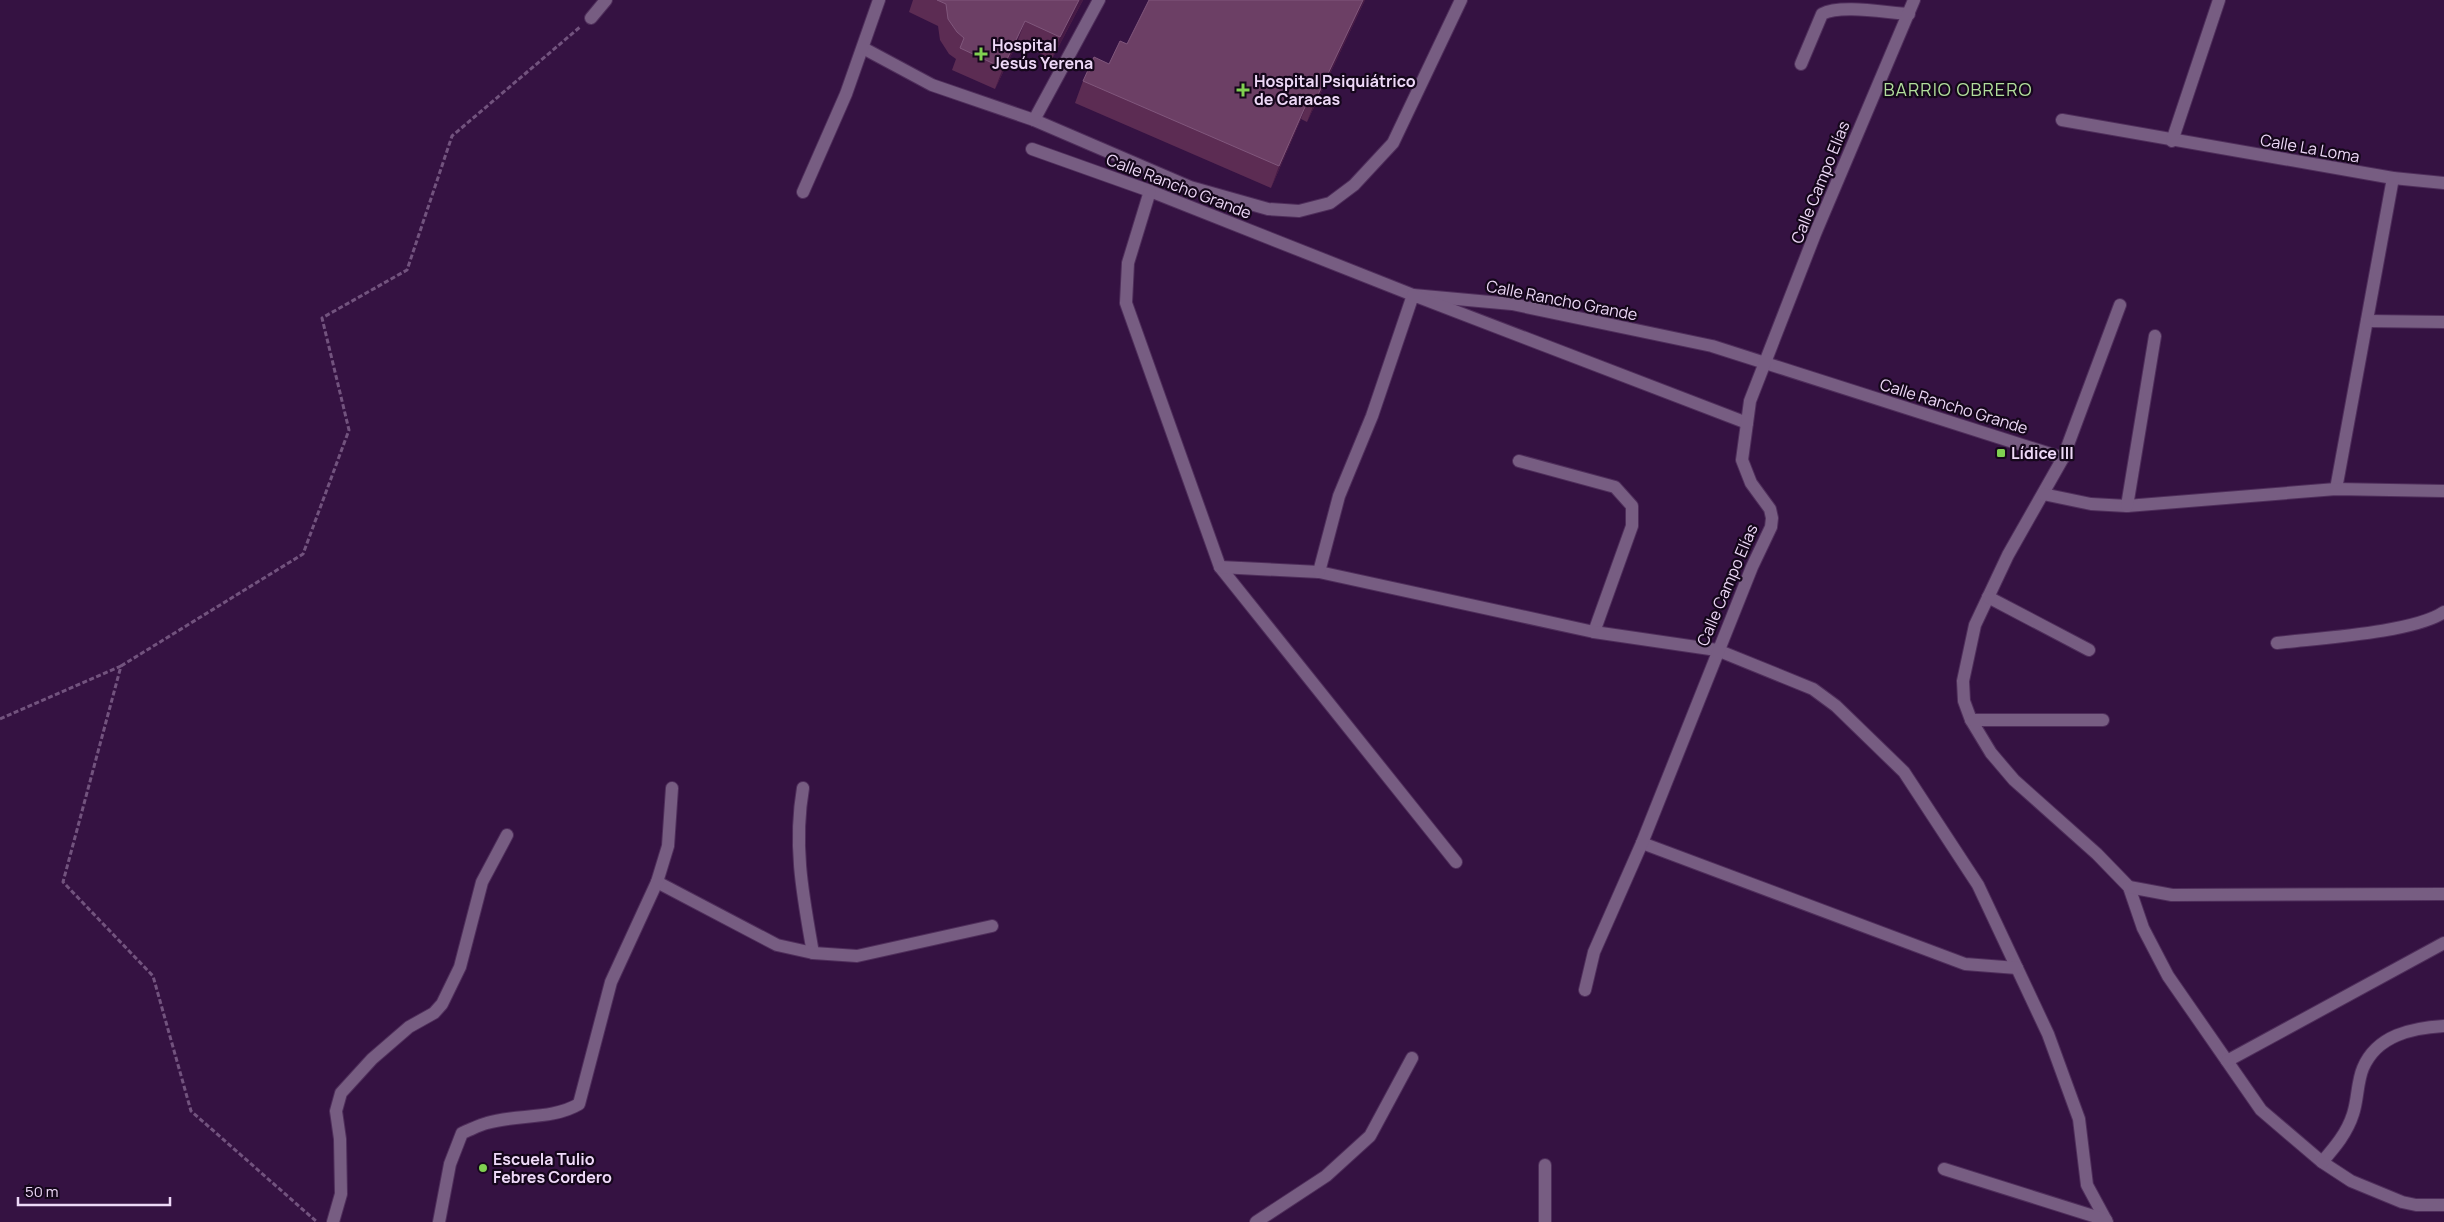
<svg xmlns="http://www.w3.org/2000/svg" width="2444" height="1222" viewBox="0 0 2444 1222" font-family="Manrope,sans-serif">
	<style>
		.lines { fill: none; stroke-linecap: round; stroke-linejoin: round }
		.street-casing { stroke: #4f2e5b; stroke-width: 14 }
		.path { stroke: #72537e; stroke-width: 3; stroke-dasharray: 5 2.5; stroke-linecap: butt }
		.street { stroke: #775d82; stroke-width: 12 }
		.wall { fill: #5c2c53 }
		.shaded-wall { fill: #461a45 }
		.building { fill: #6c3f65; stroke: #80577c }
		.poi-dot { fill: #80d051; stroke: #15071b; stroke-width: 2 }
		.labels { text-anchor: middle; stroke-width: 4.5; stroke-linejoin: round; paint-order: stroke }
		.poi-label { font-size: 16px; font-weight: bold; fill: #eed9f8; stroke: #15071b; text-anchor: start }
		.street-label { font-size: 16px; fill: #eed9f8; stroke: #15071b }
		.neighbourhood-label { font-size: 18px; letter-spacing: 1px; fill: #b2de9c; stroke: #15071b }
	</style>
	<rect width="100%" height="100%" fill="#351242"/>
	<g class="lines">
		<!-- street casing -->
		<g class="street-casing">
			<g id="street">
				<path d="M591 18 606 0"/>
				<path d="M863 48 932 85 1034 120 1190 187 1268 209 1299 211 1330 203 1354 185 1393 143 1461 0"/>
				<path d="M1801 64 1822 14C1841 4 1887 13 1909 14"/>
				<path d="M1034 120 1099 0"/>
				<path d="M2062 120 2393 178 2444 183"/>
				<path d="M2172 141 2219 0"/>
				<path d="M1032 149 1150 191 1413 295 1512 304 1712 346 2063 458"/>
				<path d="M1150 191 1128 263 1126 303 1220 567 1456 862"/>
				<path d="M803 192 846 94 879 0"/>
				<path d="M2120 305 2063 458 2008 555 1975 625 1963 681 1964 701 1971 720 1991 753 2014 780 2097 854 2129 887 2143 928 2168 976 2261 1110 2322 1162 2351 1181 2402 1202 2416 1205H2444"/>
				<path d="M2367 321 2444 322"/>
				<path d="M1519 461 1615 487 1632 506V526L1594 632"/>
				<path d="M2336 489 2393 178"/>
				<path d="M2043 494 2091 504 2127 506 2336 489 2444 491"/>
				<path d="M2127 506 2155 336"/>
				<path d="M1220 567 1319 572 1594 632 1717 650 1813 689 1836 706 1904 772 1978 885 2048 1034 2079 1119 2087 1185 2107 1222"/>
				<path d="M1319 572 1339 496 1372 416 1413 295 1747 423"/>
				<path d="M1988 597 2089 650"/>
				<path d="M2277 643C2317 638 2413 633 2444 612"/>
				<path d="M1971 720H2103"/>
				<path d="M803 788C793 846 803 896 813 953"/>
				<path d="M1642 843 1965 964 2017 968"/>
				<path d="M657 882 777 945 813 953 857 956 992 926"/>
				<path d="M2129 887 2172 895 2444 894"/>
				<path d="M1585 990 1594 952 1642 843 1752 567 1771 527 1772 518 1770 509 1751 483 1742 460 1750 401 1815 234 1914 0"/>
				<path d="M2227 1061 2444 943"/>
				<path d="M2322 1162C2335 1147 2347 1133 2353 1114 2358 1099 2357 1082 2363 1068 2377 1035 2412 1028 2444 1026"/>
				<path d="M1944 1169 2106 1220"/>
				<path d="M333 1222 341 1194 340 1139 336 1111 341 1093 372 1059 409 1027 434 1013 442 1004 460 967 482 882 507 835"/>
				<path d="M439 1222 450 1164 462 1133C470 1130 479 1125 487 1123 517 1114 552 1120 579 1104L611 982 657 882 668 846 672 788"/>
				<path d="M1256 1222 1326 1176 1370 1136 1412 1058"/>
				<path d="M1545 1222V1165"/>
			</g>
		</g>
		<!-- path -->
		<g class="path">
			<path d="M121 666 303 554 349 430 322 318 407 270 452 136 580 27"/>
			<path d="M0 719 121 666 63 882 153 976 191 1111 317 1222"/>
		</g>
		<!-- street -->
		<use href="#street" class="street"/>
	</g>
	<!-- wall -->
	<g class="wall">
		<path d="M913 0H1083L1052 59 1017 43 995 89 952 70 956 59 949 54 940 40 938 26 909 12Z"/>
		<path d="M1365 0 1307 122 1301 119 1271 188 1075 103 1083 81 1109 64 1127 44Z"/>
	</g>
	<!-- shaded-wall -->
	<g class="shaded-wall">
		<path d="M1079 0H1083L1052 59 1060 37Z"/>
		<path d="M1363 0H1365L1307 122 1315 101Z"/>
		<path d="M1025 21 1017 43 995 89 1003 68Z"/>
		<path d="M1309 98 1301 119 1271 188 1279 166Z"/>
	</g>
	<!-- building -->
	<g class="building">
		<path d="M937 0H1079L1060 37 1025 21 1003 68 960 48 964 38 957 32 948 19 946 4Z"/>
		<path d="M1149 0H1363L1315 101 1309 98 1279 166 1083 81 1094 57 1109 64 1120 41 1127 44Z"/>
	</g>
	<!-- markers -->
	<g class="poi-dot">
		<path d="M978.5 46.5h5v5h5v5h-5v5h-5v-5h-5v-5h5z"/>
		<path d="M1240.5 82.5h5v5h5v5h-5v5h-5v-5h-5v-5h5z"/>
		<rect x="1996" y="448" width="10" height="10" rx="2.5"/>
		<circle cx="483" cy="1168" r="5"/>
	</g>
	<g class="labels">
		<!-- poi labels -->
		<g class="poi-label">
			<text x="992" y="51">Hospital<tspan x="992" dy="18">Jesús Yerena</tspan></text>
			<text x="1254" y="87">Hospital Psiquiátrico<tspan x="1254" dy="18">de Caracas</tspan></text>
			<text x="2011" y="459">Lídice III</text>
			<text x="493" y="1165">Escuela Tulio<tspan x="493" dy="18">Febres Cordero</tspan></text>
		</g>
		<!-- street labels -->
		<g class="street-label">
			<text transform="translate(2310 148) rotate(10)" y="6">Calle La Loma</text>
			<text transform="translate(1820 182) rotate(-68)" y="6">Calle Campo Elías</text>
			<text transform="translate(1179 186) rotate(21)" y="6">Calle Rancho Grande</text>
			<text transform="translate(1562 300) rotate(11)" y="6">Calle Rancho Grande</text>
			<text transform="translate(1954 406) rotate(17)" y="6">Calle Rancho Grande</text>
			<text transform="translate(1727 585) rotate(-67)" y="6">Calle Campo Elías</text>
		</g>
		<!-- neighbourhood labels -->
		<g class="neighbourhood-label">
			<text x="1958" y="96">BARRIO OBRERO</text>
		</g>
	</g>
	<!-- scale -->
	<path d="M18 1197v8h152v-8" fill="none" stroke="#eed9f8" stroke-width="2.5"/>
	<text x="25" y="1197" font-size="15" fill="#eed9f8" stroke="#15071b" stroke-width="4" paint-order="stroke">50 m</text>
</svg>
